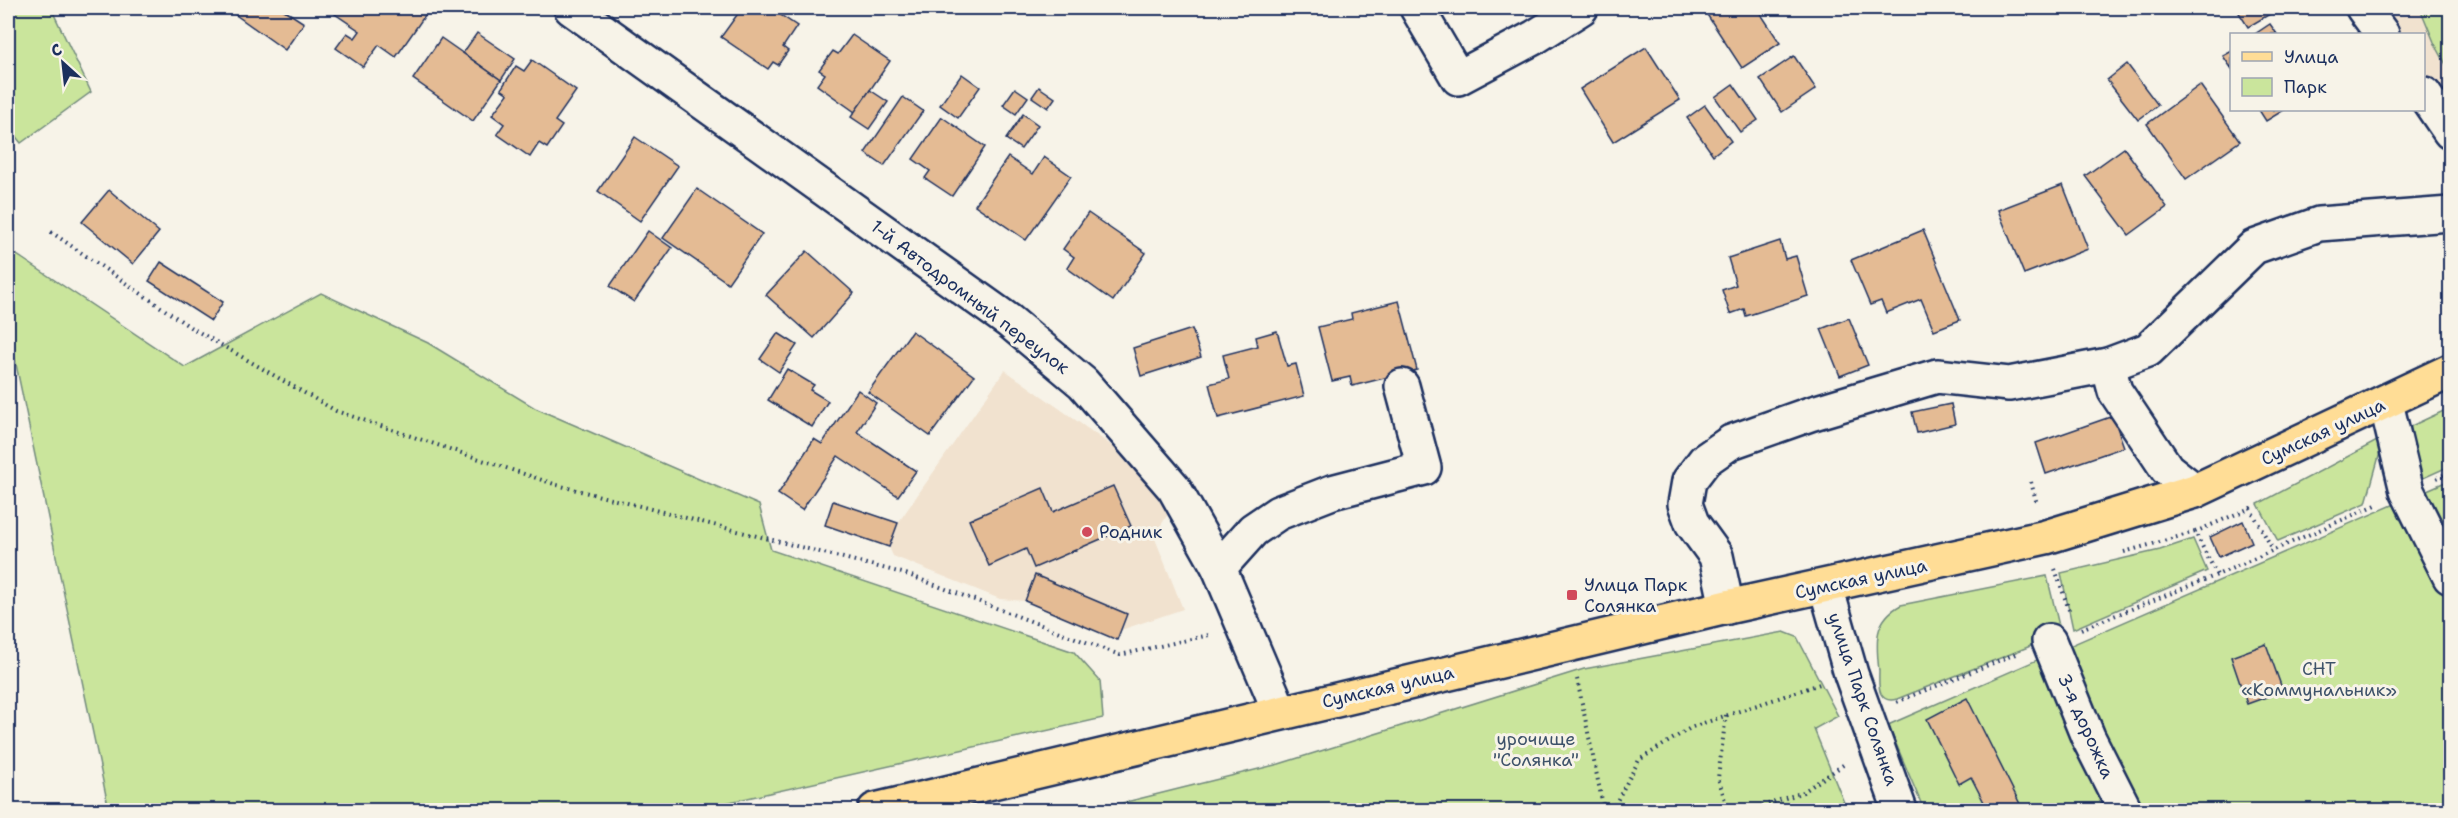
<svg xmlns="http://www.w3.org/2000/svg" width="2458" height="818" viewBox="0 0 2458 818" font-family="'Shantell Sans',sans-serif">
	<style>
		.built { fill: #f1e2cf }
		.green { fill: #cae59c; stroke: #728a7d; stroke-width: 1.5 }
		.building { fill: #e4bb94; stroke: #1b2f5e; stroke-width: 1.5 }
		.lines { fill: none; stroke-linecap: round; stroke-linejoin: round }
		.minor-casing { stroke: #1b2f5e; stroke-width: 38 }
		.major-casing { stroke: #1b2f5e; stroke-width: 38 }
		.path { stroke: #1b2f5e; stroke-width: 4; stroke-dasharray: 1.5 4.5; stroke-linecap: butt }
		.minor { stroke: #f7f3e8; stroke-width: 33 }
		.major { stroke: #ffdd96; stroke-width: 33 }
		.poi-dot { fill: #d1495b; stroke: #f7f3e8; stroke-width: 2 }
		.labels { text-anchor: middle; stroke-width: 6; stroke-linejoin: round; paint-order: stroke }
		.street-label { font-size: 18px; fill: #1b2f5e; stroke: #f7f3e8 }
		.poi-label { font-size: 18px; fill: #1b2f5e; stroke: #f7f3e8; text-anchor: start }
		.park-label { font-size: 18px; fill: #3e536a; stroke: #f7f3e8 }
	</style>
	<rect width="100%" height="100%" fill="#f7f3e8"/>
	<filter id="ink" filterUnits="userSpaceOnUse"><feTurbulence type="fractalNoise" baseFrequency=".0167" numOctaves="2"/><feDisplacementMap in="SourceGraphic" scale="12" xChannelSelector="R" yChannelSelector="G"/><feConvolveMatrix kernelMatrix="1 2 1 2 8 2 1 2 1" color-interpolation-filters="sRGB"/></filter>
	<g filter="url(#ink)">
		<!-- built -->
		<g class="built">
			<path d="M2355 8H2450V152L2423 110 2424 34H2373Z"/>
			<path d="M1005 370 1146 470 1170 511 1154 536 1183 609 1121 630 1117 640 1025 601 1000 599 893 556 889 547 898 523Z"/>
		</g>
		<!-- green -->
		<g class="green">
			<path d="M8 8H51L91 92 21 143 8 127Z"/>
			<path d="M2420 8H2450V72L2434 42Z"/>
			<path d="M8 249 185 367 321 293 428 343 535 408 759 505 771 550 1074 652 1100 681 1103 718 694 810H109L8 326Z"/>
			<path d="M2450 408V466L2419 480 2407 428Z"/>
			<path d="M2377 441 2381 449 2366 503 2278 541 2258 504Z"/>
			<path d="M2450 480V810H1924L1888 725Z"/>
			<path d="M2193 539 2207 571 2073 629 2061 573 2160 550Z"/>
			<path d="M2047 576 2061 634 1897 699C1891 701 1885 701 1881 694 1878 689 1879 678 1879 671 1876 643 1873 620 1901 605Z"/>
			<path d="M1784 632 1797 637 1838 716 1814 729 1847 810H1094L1279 764 1584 669Z"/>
		</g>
		<!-- building -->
		<g class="building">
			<path d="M226 8H281L304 23 285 50Z"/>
			<path d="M339 8H430L396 57 379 45 363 67 336 48 347 33 355 38 360 31 335 14Z"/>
			<path d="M742 8H770L797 26 783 47 788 51 778 65 773 62 768 69 721 37Z"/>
			<path d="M1708 8H1757L1780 43 1742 68 1704 10Z"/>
			<path d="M2236 8H2280L2248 27Z"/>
			<path d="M2270 24 2277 34H2255Z"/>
			<path d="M477 33 515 59 501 80 463 53Z"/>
			<path d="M852 35 890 61 855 112 817 85 825 74 819 70 833 51 838 54Z"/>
			<path d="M441 38 501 80 473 121 413 79Z"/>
			<path d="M1646 47 1680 100 1613 142 1580 89Z"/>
			<path d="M2232 51V69L2223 56Z"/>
			<path d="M1794 56 1816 89 1782 112 1760 79Z"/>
			<path d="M532 60 576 91 555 121 562 126 547 148 539 143 530 157 497 134 504 124 492 115 508 94 501 89 516 66 524 71Z"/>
			<path d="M2127 64 2158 105 2138 120 2107 80Z"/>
			<path d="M962 74 980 87 958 118 940 105Z"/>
			<path d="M1733 84 1758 120 1740 132 1715 97Z"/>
			<path d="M2200 85 2240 141 2186 179 2147 124Z"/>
			<path d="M1039 87 1055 98 1048 108 1032 97Z"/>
			<path d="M1015 88 1028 97 1016 114 1003 105Z"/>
			<path d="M870 90 888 102 869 129 851 117Z"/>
			<path d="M903 97 923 111 884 166 865 153Z"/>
			<path d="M1705 105 1731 141 1713 155 1687 118Z"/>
			<path d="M2259 110H2284L2266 121Z"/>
			<path d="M1023 114 1038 125 1021 149 1006 139Z"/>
			<path d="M942 117 985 147 952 196 925 178 930 171 913 159Z"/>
			<path d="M635 137 678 166 640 221 598 191Z"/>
			<path d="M2124 148 2167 207 2129 235 2085 176Z"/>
			<path d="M1008 157 1033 174 1044 157 1071 176 1026 240 975 205Z"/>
			<path d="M2063 185 2088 249 2024 274 1998 210Z"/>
			<path d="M697 189 762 234 728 283 663 238Z"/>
			<path d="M109 190 159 232 133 264 82 222Z"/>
			<path d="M1088 213 1146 253 1113 301 1067 268 1074 257 1063 249Z"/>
			<path d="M1923 230 1960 320 1934 330 1921 299 1886 313 1881 301 1870 305 1851 260Z"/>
			<path d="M648 231 672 248 634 302 610 286Z"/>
			<path d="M1780 241 1785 259 1796 256 1808 296 1746 316 1744 309 1730 314 1722 290 1736 285 1728 258Z"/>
			<path d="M807 251 854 293 814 338 766 295Z"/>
			<path d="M161 262 223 302 211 321 149 281Z"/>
			<path d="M1399 301 1417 370 1352 386 1350 377 1332 381 1318 327 1352 319 1351 313Z"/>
			<path d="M1849 318 1868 365 1840 376 1821 329Z"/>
			<path d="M1192 329 1201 357 1141 376 1133 348Z"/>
			<path d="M912 331 974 376 930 436 868 392Z"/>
			<path d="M1277 331 1287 366 1296 364 1304 396 1218 418 1209 384 1229 379 1223 355 1258 346 1256 337Z"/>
			<path d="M778 333 797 345 779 372 760 359Z"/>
			<path d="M787 369 814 385 810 390 828 401 812 427 768 400Z"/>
			<path d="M858 390 876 403 857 432 916 471 898 496 838 456 802 510 778 494 814 439 822 444Z"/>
			<path d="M1951 404 1955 424 1917 433 1912 412Z"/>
			<path d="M2113 416 2124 447 2046 474 2036 443Z"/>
			<path d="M1113 486 1131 526 1034 568 1026 549 989 566 969 520 1043 488 1053 512Z"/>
			<path d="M833 501 898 523 889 547 825 525Z"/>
			<path d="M2243 521 2252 542 2219 557 2210 537Z"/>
			<path d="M1035 575 1127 614 1117 640 1025 601Z"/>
			<path d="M2266 644 2283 691 2247 704 2231 657Z"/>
			<path d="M1967 698 2023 810H1988L1971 777 1959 784 1927 719Z"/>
		</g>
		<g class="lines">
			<!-- minor casing -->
			<g class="minor-casing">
				<g id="minor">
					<path d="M571 8 1009 321 1083 383 1174 488 1219 568 1280 712"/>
					<path d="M1417 8 1458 78 1535 37 1581 8"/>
					<path d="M2363 8 2382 34"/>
					<path d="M2424 94 2450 132"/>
					<path d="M2108 365 2115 391 2167 469 2195 491"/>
					<path d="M2386 403 2407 491 2450 577"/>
					<path d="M1219 568 1253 530 1278 513 1332 492 1424 468 1402 386"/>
					<path d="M1826 587 1851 674 1900 810"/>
					<path d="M1727 607 1716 556 1692 523 1685 504 1689 481 1705 460 1731 442 1810 414 1937 376 2009 384 2108 365 2148 350 2254 247 2319 224 2450 214"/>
					<path d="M2049 641 2088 737 2125 810"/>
				</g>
			</g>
			<!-- major casing -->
			<g class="major-casing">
				<path id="major" d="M875 810 1727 607 2046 537 2195 491 2450 371"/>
			</g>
			<!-- path -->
			<g class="path">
				<path d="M51 232 190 327 336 411 557 485 906 574 1120 655 1209 635"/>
				<path d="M2437 478 2450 472"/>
				<path d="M2031 482 2037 504"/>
				<path d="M2195 532 2250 508 2273 550"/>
				<path d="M2124 552 2195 532 2217 575"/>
				<path d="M2055 569 2070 613"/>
				<path d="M2081 629 2217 575 2376 505"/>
				<path d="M1577 679 1604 810"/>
				<path d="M1897 702 2018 653"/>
				<path d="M1726 715 1718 778 1728 810"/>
				<path d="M1612 810 1639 760 1692 727 1820 684"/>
				<path d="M1751 810 1803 792 1846 763"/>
			</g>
			<!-- minor -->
			<use href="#minor" class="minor"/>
			<!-- major -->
			<use href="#major" class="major"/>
		</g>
	</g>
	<!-- markers -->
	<g class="poi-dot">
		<circle cx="1087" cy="532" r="6"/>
		<rect x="1566" y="589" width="12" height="12" rx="3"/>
	</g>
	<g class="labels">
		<!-- street labels -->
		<g class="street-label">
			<text transform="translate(970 297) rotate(37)" y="6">1-й Автодромный переулок</text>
			<text transform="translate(2323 432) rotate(-25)" y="6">Сумская улица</text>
			<text transform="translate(1861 579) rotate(-12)" y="6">Сумская улица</text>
			<text transform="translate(1388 687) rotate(-13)" y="6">Сумская улица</text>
			<text transform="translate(1863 699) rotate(71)" y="6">улица Парк Солянка</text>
			<text transform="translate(2086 726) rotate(66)" y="6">3-я дорожка</text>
		</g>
		<!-- poi labels -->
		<g class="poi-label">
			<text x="1099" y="538">Родник</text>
			<text x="1584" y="591">Улица Парк<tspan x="1584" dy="21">Солянка</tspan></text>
		</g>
		<!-- park labels -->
		<g class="park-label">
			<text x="2319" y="675">СНТ<tspan x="2319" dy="21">«Коммунальник»</tspan></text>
			<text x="1536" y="745">урочище<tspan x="1536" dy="21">"Солянка"</tspan></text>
		</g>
	</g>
	<!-- margin -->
	<rect width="2458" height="818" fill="none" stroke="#f7f3e8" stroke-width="30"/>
	<rect x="15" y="15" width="2428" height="788" fill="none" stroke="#1b2f5e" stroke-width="2" filter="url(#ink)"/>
	<!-- legend -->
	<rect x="2230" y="33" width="195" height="78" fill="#f7f3e8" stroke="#9fa5b1" stroke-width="1.5"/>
	<rect x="2242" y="52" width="30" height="9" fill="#ffdd96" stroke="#9fa5b1" stroke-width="1.5"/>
	<text x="2284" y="63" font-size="18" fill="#1b2f5e">Улица</text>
	<rect x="2242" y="78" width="30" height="18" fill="#cae59c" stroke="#9fa5b1" stroke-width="1.5"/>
	<text x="2284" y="93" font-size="18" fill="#1b2f5e">Парк</text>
	<!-- north arrow -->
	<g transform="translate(63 63) rotate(333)" stroke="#f7f3e8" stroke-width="4.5" paint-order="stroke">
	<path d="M0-4.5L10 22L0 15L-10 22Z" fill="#1b2f5e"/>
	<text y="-9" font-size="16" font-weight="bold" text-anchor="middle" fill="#1b2f5e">С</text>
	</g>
</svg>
